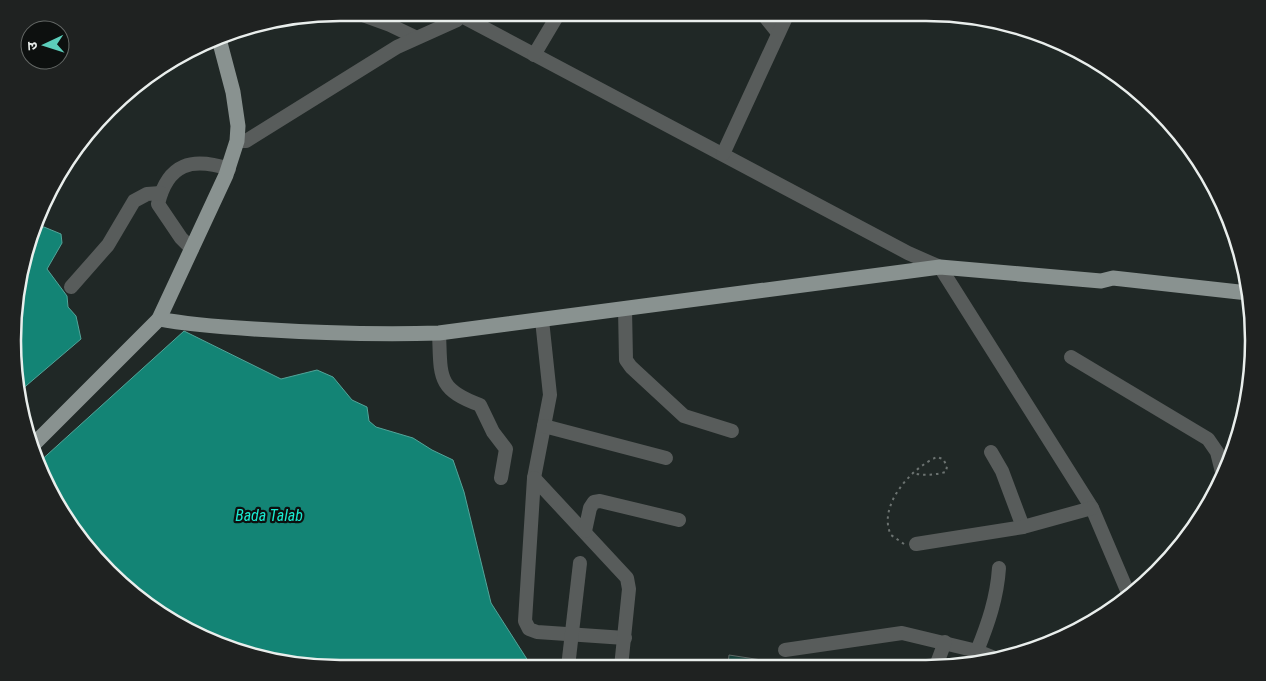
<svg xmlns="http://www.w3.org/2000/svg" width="1266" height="681" viewBox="0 0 1266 681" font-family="'Roboto Condensed','Noto Sans Devanagari',sans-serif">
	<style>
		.water { fill: #138475; stroke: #53a499 }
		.building { fill: #153f38; stroke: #606967 }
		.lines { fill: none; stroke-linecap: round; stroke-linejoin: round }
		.path { stroke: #6c7371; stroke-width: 2; stroke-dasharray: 2.5 4; stroke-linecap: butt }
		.minor { stroke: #585c5b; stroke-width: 14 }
		.major { stroke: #899290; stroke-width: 15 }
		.labels { text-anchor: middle; stroke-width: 4.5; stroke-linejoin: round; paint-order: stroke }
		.water-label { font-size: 16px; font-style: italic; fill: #1aead0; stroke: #0d100f }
		.rim { fill: none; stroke: #e9eeec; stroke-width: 2.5 }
	</style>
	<rect width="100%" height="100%" fill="#202826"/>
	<!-- water -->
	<g class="water">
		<path d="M44 227 61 234 62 243 47 269 67 296 68 307 76 316 81 339 20 391 13 362 24 256 36 228Z"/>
		<path d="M184 331 281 379 317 370 333 377 352 400 367 407 369 421 376 427 413 438 432 450 453 460 464 492 491 603 532 667 319 668 255 657 177 625 94 557 37 464Z"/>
	</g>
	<!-- building -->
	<path class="building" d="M729 655 768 661 767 666H728Z"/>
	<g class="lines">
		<!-- path -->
		<path class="path" d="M904 544 891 535C877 506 911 468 937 457L943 459 947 466 946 472C934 475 924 476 912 473"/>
		<!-- minor -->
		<g class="minor">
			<path d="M357 13 390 25 415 37"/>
			<path d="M456 13 908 253 940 267 1092 508 1129 595"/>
			<path d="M762 13 778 33"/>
			<path d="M534 55 559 13"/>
			<path d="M237 141H246L397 47 457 20 461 15"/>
			<path d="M723 154 788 13"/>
			<path d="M192 249 181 238 158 204C168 163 192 157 229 169"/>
			<path d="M71 287 108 245 134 201 147 194 161 193"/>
			<path d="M625 309 626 360 631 367 684 416 732 431"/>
			<path d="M542 320 550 395 534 478 525 621 529 629 537 632 625 638"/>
			<path d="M439 333C441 376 436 389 480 405L493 432 506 449 501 478"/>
			<path d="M1071 357 1208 439 1217 452 1223 476"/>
			<path d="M544 426 666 458"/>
			<path d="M991 452 1002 471 1023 527"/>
			<path d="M534 478 627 578 629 589 621 667"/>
			<path d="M585 531 590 508 594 502 600 501 679 520"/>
			<path d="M916 544 1023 527 1092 508"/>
			<path d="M785 650 902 633 977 651 997 659"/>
			<path d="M977 651C988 624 997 598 999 568"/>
			<path d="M936 666 945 642"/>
			<path d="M568 667 580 563"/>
		</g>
		<!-- major -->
		<g class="major">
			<path d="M159 319C190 325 222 327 254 329 318 333 375 335 439 333L940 267 1101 281 1113 278 1248 293"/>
			<path d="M33 445 159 319 226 175 237 141 238 126 233 92 219 39"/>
		</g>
	</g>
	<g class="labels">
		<!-- water labels -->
		<g class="water-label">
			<text x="269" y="521">Bada Talab</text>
		</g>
	</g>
	<!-- crop -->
	<path d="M0 0H1266V681H0ZM340 21H926A319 319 0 0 1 1245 340V341A319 319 0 0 1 926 660H340A319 319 0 0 1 21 341V340A319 319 0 0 1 340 21Z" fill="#1f2221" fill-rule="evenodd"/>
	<path class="rim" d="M340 21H926A319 319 0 0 1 1245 340V341A319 319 0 0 1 926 660H340A319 319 0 0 1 21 341V340A319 319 0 0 1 340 21Z"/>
	<!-- north arrow -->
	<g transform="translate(45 45) rotate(266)"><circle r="24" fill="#0d100f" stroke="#656967"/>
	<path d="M0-4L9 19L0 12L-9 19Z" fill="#5ccebb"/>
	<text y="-8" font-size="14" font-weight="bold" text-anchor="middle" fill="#e9eeec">उ</text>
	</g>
</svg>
